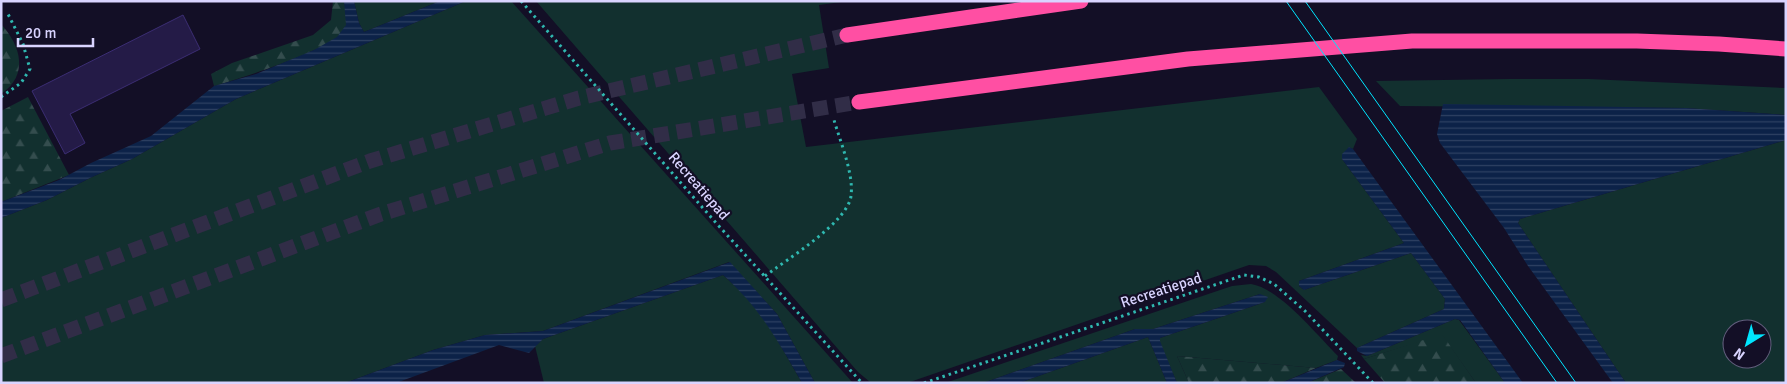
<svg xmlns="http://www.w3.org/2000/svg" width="1787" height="384" viewBox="0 0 1787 384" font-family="Signika,sans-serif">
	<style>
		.green { fill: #12302f; fill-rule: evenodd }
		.forest { fill: url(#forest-firs) }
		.water { fill: url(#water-rules) }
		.building { fill: #241b47; stroke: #3b2d73 }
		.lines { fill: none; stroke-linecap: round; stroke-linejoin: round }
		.highway-tunnel { stroke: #312d47; stroke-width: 15; stroke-dasharray: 15 8; stroke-linecap: butt }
		.path { stroke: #2fb8b0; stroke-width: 3; stroke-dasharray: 2.5 4; stroke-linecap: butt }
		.highway { stroke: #ff4fa3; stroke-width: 15 }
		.tram { stroke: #00e5ff; stroke-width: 1 }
		.labels { text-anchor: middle; stroke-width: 4.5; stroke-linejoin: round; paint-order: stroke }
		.street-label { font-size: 15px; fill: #d9d4ff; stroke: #130f26 }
	</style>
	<defs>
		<pattern id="forest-firs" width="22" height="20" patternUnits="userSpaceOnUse" patternTransform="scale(1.25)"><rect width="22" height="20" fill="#12302f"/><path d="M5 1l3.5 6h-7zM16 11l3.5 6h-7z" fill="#344d4e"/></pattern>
		<pattern id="water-rules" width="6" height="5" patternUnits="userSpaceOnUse" patternTransform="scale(1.25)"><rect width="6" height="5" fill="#0c2248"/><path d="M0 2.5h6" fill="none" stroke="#2f4163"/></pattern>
	</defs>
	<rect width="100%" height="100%" fill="#130f26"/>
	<!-- green -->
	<g class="green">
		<path d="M354 1H440L364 32 359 23Z"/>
		<path d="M466 1H511L853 383H815L777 314 729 262 543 331 485 335 433 350 345 383H1V218L47 200 90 178 132 159 236 99Z"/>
		<path d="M536 1H849L819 5 829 68 792 74 806 147 1319 87 1357 139 1353 149 1349 147 1342 159 1404 243 1299 281V286L1304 290 1411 253 1445 299 1444 309 1357 348 1276 272 1266 266 1249 265 907 383 870 382 858 372Z"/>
		<path d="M1509 79H1589L1786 88V115L1685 108 1400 106 1376 81Z"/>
		<path d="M1786 140V383H1626L1518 223 1520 219ZM1732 329H1762V359H1732Z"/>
		<path d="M723 275 746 296 767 322 802 383H544L535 346 543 339Z"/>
		<path d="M1251 284C1279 288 1317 335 1338 356L1337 360 1316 368 1177 356 1189 383H1177L1159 341 1160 338 1265 302 1260 294 1153 329H1135L983 383H945L1232 286Z"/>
		<path d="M1455 319 1459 320 1505 383H1476L1442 335 1364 359 1361 355 1367 356Z"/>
		<path d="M1148 337 1167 383H1019Z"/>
	</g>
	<!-- forest -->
	<g class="forest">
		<path d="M333 1H344C346 11 350 23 344 31 330 50 239 79 214 86L211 74 232 63 313 35 331 20Z"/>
		<path d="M1 24C21 46 29 75 1 94Z"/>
		<path d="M28 97 69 175 1 202V111Z"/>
		<path d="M1442 334 1476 383H1385L1364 359Z"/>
		<path d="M1177 356 1316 368 1281 383H1189Z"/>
		<path d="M1341 369 1356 383H1307Z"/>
	</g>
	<!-- water -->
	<g class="water">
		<path d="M344 1H354L359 23 364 32 440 1H466L236 99 132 159 90 178 47 200 1 218V202L59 180 91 163 151 136 214 86 256 74 314 50 337 37 346 25Z"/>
		<path d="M1443 104 1686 108 1786 115V140L1520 219 1518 223 1626 383H1613L1528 266 1504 228 1440 143 1437 134Z"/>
		<path d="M1349 147 1353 149 1523 383H1505L1460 320 1455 319 1367 356 1357 351V348L1444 309 1445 299 1411 253 1304 290 1299 286V281L1404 243 1342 159V154Z"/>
		<path d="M730 262 777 314 815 383H802C778 341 760 308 723 275L543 339 529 353 499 345 396 383H345L433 350 485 335 543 331Z"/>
		<path d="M1260 294 1268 297 1265 302 1160 338V341L1177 383H1167L1148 337 1019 383H983L1135 329H1153Z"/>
		<path d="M1337 360 1345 363 1344 367 1307 383H1281Z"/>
	</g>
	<!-- building -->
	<path class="building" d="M183 15 200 49 70 114 85 143 65 154 32 91Z"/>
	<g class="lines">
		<!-- highway-tunnel -->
		<g class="highway-tunnel">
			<path d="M1 300 370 161 579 98 847 35"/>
			<path d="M1 356 381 214 610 143 859 102"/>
		</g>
		<!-- path -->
		<g class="path">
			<path d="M521 1 717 224 862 383"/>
			<path d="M1 97 21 83 30 69 23 44 7 12"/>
			<path d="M765 276C786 260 848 222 851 196 854 174 840 141 834 120"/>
			<path d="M924 383 1244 275 1259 277 1274 284 1305 311 1373 383"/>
		</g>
		<!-- highway -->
		<g class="highway">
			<path d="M847 35 1081 1"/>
			<path d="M859 102 1188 59 1412 41H1637L1719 44 1786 49"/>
		</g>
		<!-- tram -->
		<g class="tram">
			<path d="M1286 1 1557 383"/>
			<path d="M1305 1 1576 383"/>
		</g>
	</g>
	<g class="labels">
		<!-- street labels -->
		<g class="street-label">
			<text transform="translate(699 186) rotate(49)" y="5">Recreatiepad</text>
			<text transform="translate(1161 290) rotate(-18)" y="5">Recreatiepad</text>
		</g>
	</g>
	<!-- border -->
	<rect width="1787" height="384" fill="none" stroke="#d9d4ff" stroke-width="5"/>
	<!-- north arrow -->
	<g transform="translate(1747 344) rotate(217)"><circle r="24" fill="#130f26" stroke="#625e7d"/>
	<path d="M0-4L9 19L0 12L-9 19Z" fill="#00e5ff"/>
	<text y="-8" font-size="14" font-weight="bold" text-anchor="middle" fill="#d9d4ff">N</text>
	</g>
	<!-- scale -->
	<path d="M18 38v8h75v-8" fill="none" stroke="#d9d4ff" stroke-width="2.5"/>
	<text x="25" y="38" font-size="15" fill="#d9d4ff" stroke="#130f26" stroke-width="4" paint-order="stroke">20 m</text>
</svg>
